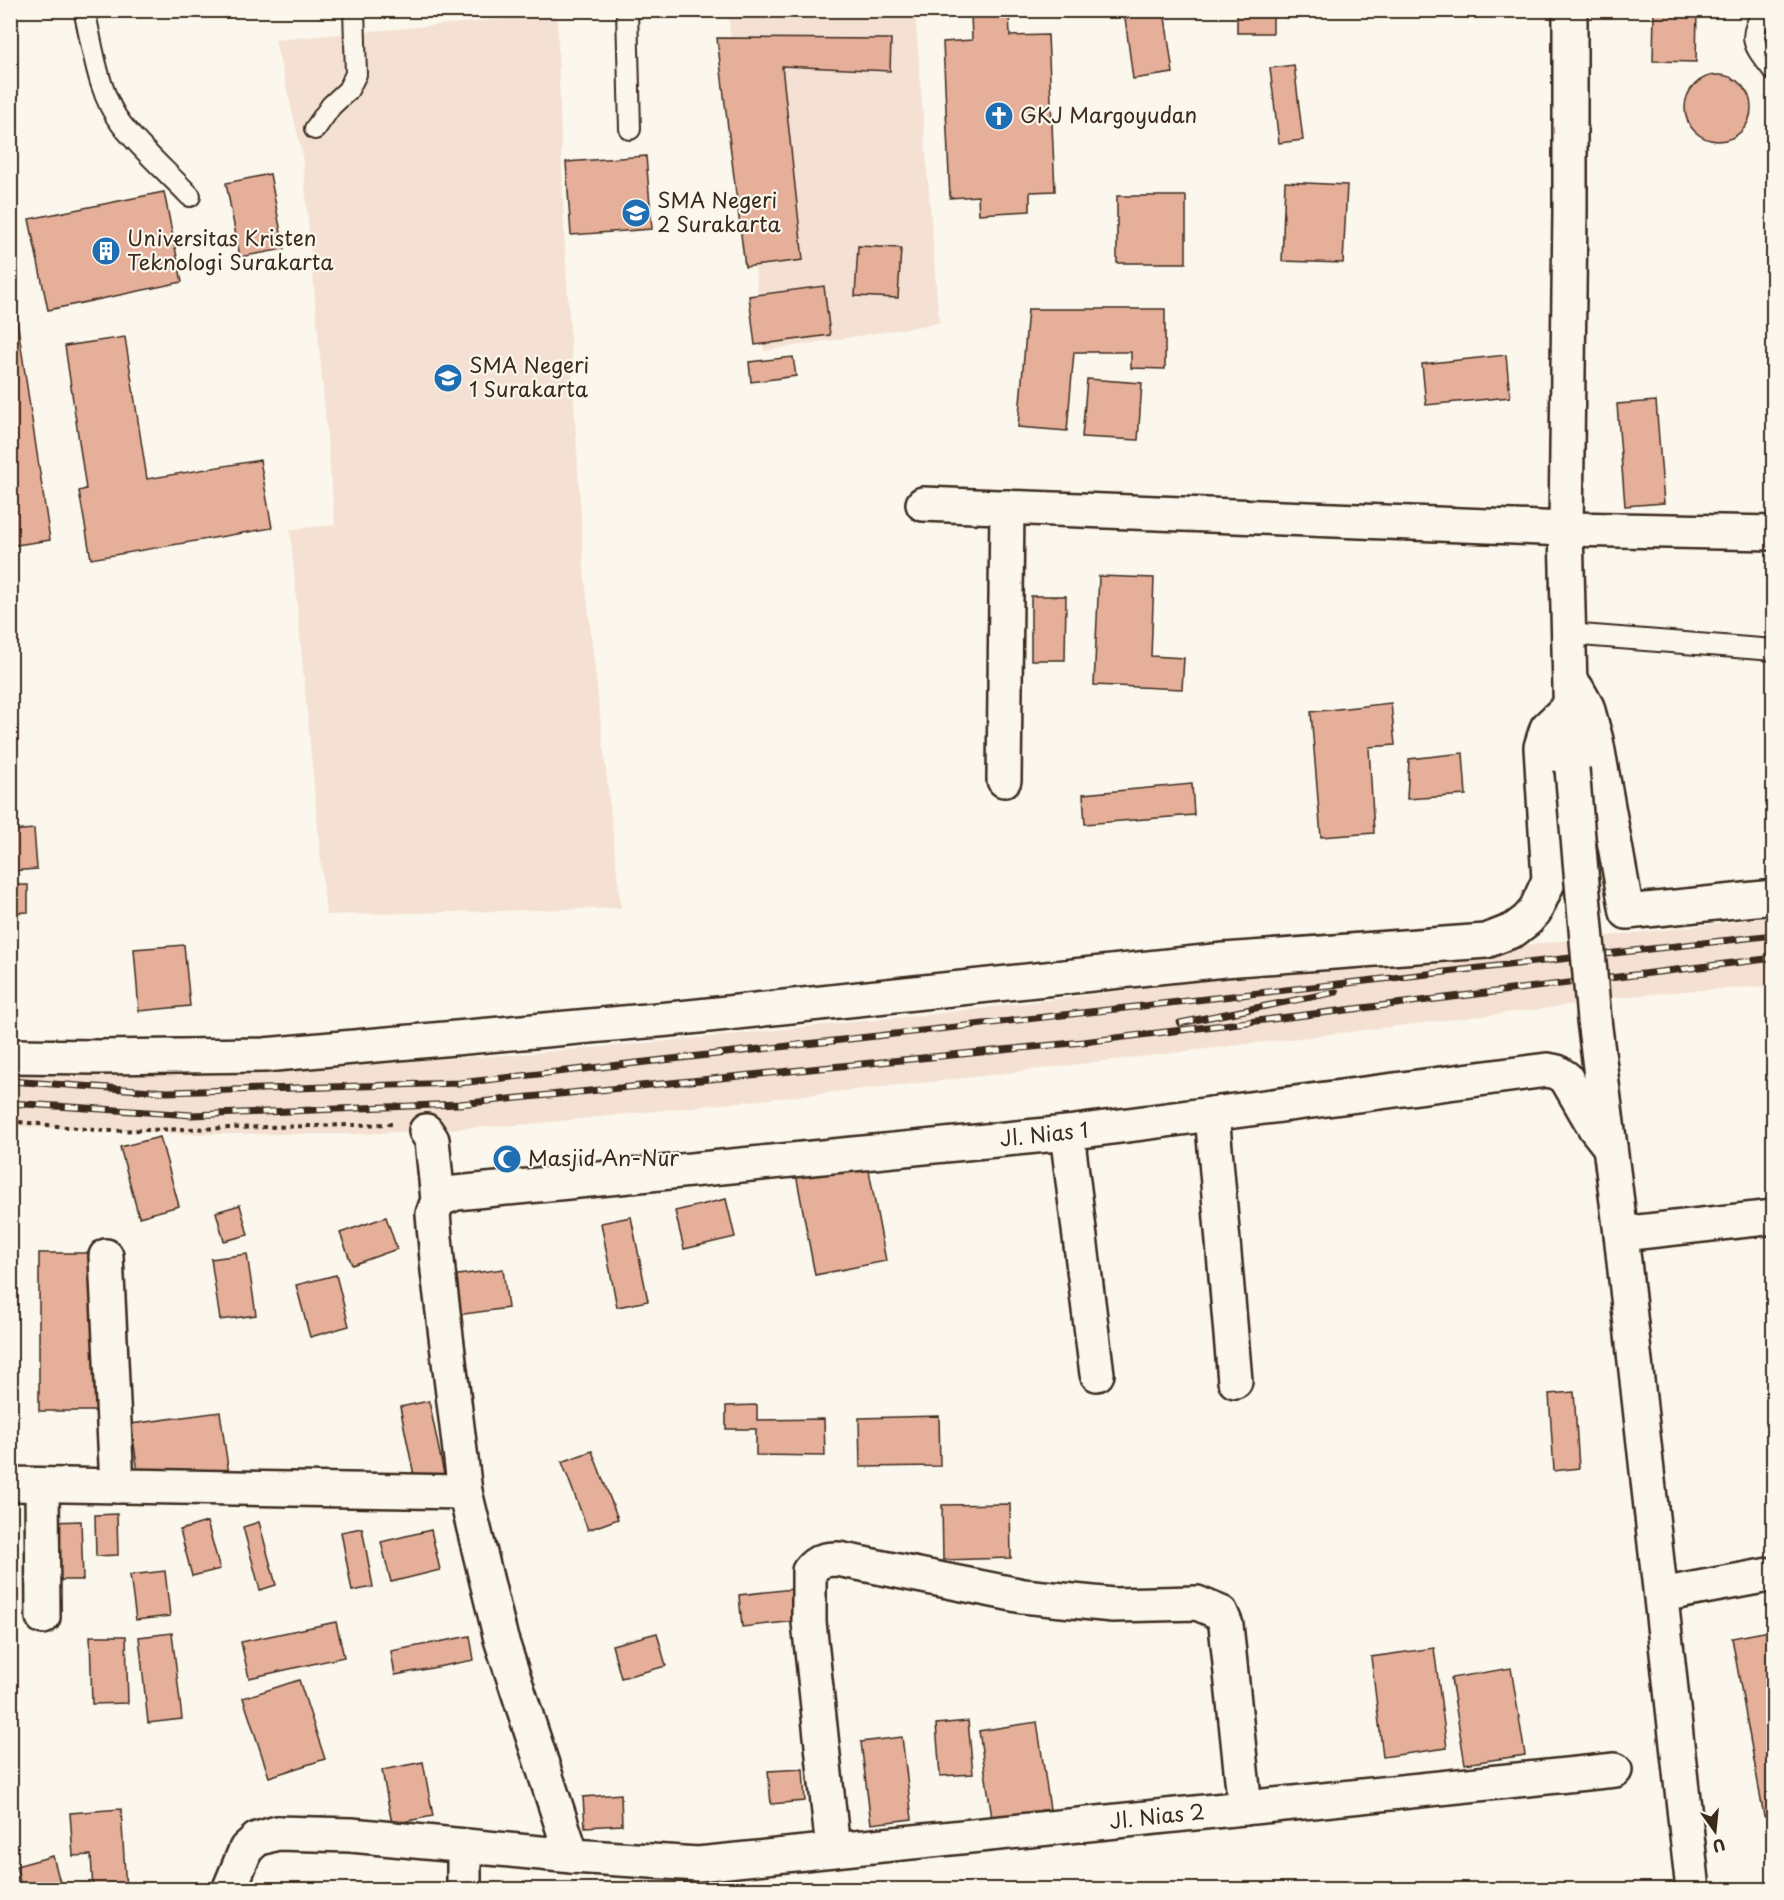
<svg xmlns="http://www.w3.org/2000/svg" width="1784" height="1900" viewBox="0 0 1784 1900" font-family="'Playpen Sans',sans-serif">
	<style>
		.built { fill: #f4e1d3 }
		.building { fill: #e5af99; stroke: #3b2a1e; stroke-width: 1.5 }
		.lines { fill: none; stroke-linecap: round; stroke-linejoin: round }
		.service-casing { stroke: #3b2a1e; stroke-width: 24 }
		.minor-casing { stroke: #3b2a1e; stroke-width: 38 }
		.secondary-casing { stroke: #3b2a1e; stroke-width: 38 }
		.path { stroke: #3b2a1e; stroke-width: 4; stroke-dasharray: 4.5 4.5; stroke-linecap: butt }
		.service { stroke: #fbf7ec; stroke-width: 20 }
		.minor { stroke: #fbf7ec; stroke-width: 33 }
		.secondary { stroke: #fbf7ec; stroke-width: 33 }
		.rail-casing { stroke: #3b2a1e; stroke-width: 7 }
		.rail { stroke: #fbf7ec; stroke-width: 4.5; stroke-dasharray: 14; stroke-linecap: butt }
		.minor-bridge-casing { stroke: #3b2a1e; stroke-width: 38; stroke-linecap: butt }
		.minor-bridge { stroke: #fbf7ec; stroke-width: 33 }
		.labels { text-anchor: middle; stroke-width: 4.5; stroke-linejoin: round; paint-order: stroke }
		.poi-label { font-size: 21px; fill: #3b2a1e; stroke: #fbf7ec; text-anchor: start }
		.street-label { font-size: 21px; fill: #3b2a1e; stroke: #fbf7ec }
	</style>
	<rect width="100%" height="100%" fill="#fbf7ec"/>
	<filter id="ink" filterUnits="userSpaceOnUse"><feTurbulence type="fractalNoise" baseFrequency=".0167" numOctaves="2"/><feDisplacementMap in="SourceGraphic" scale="12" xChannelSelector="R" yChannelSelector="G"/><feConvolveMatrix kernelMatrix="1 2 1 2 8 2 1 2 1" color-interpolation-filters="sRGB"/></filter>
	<g filter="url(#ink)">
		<!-- built -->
		<g class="built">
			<path d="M735 10 915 11 939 323 764 351 728 12Z"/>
			<path d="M557 14 564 230 584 569 621 908 326 915 290 529 335 525 302 153 275 40Z"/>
			<path d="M1773 917V986L1684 991 1612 998 1557 1007 939 1081 532 1124 362 1134H188L11 1126V1064L292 1068 522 1054 658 1042 933 1014 1320 967 1644 932Z"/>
		</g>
		<!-- building -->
		<g class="building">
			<path d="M1124 10H1164L1173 73 1133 79Z"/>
			<rect x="1237" y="10" width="36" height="23"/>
			<path d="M1654 10H1697L1696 62 1653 61Z"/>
			<path d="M1009 12 1010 36 1048 35 1055 191 1030 192V211L979 214 978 196 950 198 943 42 972 40 971 14Z"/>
			<path d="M717 38 891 39 890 71 782 66 803 260 745 267Z"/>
			<path d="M1294 65 1303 140 1279 143 1270 68Z"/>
			<circle cx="1718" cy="108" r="33"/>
			<path d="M646 156 652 229 571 235 566 162Z"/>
			<path d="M270 174 284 249 240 257 226 183Z"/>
			<path d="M1285 182 1347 185 1343 263 1282 261Z"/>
			<path d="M164 192 182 282 48 310 29 219Z"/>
			<rect x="1117" y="196" width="69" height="67"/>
			<path d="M858 246 901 248 898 298 855 296Z"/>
			<path d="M10 273 50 540 10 546Z"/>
			<path d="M824 286 830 335 755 345 749 296Z"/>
			<path d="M1028 309H1165V369L1131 368V352H1074L1067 431 1018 427Z"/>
			<path d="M125 337 147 479 260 460 272 528 91 559 79 491 86 489 65 346Z"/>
			<path d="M1506 355 1510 397 1426 405 1422 364Z"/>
			<path d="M793 357 796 376 751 382 749 362Z"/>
			<path d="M1087 379 1142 383 1138 440 1082 437Z"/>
			<path d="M1656 401 1664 503 1625 506 1617 404Z"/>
			<path d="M1099 576 1154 578 1151 656 1184 658 1182 689 1094 685Z"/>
			<path d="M1031 596H1066L1065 660H1031Z"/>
			<path d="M1391 703 1395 745 1369 747 1374 833 1321 837 1311 712Z"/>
			<path d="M1463 753 1466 795 1407 799 1409 759Z"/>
			<path d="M1192 784 1194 815 1085 824 1083 794Z"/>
			<path d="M34 829 37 869 10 871V831Z"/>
			<path d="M10 885H28V912L10 913Z"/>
			<path d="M184 945 190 1006 139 1011 134 949Z"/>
			<path d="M160 1137 179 1206 139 1217 120 1147Z"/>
			<path d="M867 1160 886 1261 815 1275 796 1174Z"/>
			<path d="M726 1199 735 1237 684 1249 675 1211Z"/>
			<path d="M240 1205 248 1235 224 1241 216 1212Z"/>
			<path d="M386 1217 397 1249 352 1265 340 1233Z"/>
			<path d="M631 1217 648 1301 617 1307 601 1223Z"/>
			<rect x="39" y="1253" width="65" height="158"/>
			<path d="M247 1254 256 1315 220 1320 211 1259Z"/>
			<path d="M503 1269 508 1308 457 1315 451 1276Z"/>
			<path d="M336 1275 349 1326 310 1337 296 1285Z"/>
			<path d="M1574 1392 1579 1468 1554 1471 1549 1394Z"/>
			<path d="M429 1401 445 1479 416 1485 400 1407Z"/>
			<path d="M757 1405V1420L824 1419 825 1456 756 1455V1429H726V1406Z"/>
			<path d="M220 1412 229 1474 140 1486 131 1424Z"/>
			<path d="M939 1416 940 1466 860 1467 859 1418Z"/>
			<path d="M592 1451 618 1519 588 1530 562 1462Z"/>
			<path d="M1010 1504 1011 1558 943 1560 942 1505Z"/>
			<path d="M117 1514 118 1555 96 1556 95 1515Z"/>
			<path d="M81 1521 83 1580H54L52 1522Z"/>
			<path d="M207 1522 220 1569 192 1576 180 1530Z"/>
			<path d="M259 1522 276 1585 260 1590 243 1527Z"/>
			<path d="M362 1528 373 1587 352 1591 341 1532Z"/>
			<path d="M431 1530 440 1570 391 1582 381 1542Z"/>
			<path d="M165 1571 170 1616 136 1620 130 1575Z"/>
			<path d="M792 1589 796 1621 742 1627 739 1595Z"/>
			<path d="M336 1622 344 1657 249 1678 241 1642Z"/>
			<path d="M1774 1630V1814L1764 1816 1732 1638Z"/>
			<path d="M172 1633 182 1719 148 1723 139 1637Z"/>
			<path d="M657 1633 666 1666 621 1678 612 1645Z"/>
			<path d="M90 1636H126L128 1703 92 1704Z"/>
			<path d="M470 1636 474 1660 395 1675 391 1651Z"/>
			<path d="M1434 1648 1447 1748 1383 1757 1371 1657Z"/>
			<path d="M1511 1668 1525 1755 1465 1764 1451 1678Z"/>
			<path d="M299 1680 325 1759 269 1777 243 1698Z"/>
			<path d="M968 1721 973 1774 940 1776 936 1724Z"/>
			<path d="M1037 1722 1050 1809 992 1818 979 1731Z"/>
			<path d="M902 1737 912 1819 871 1824 861 1742Z"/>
			<path d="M423 1762 433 1816 392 1824 382 1770Z"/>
			<path d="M803 1769 805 1801 771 1804 768 1771Z"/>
			<path d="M621 1794 622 1825 585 1827 583 1797Z"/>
			<path d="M121 1809 126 1890H93L91 1855 73 1856 70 1813Z"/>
			<path d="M53 1856 62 1890H22L16 1866Z"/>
			<path d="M1026 1887V1890H991V1888Z"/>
		</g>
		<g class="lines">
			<!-- service casing -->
			<g class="service-casing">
				<g id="service">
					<path d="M84 10C93 47 98 95 122 125 142 150 167 172 190 196"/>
					<path d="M627 10 630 129"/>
					<path d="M1765 10C1745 40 1755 46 1774 71"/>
					<path d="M315 129 331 106 348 90 356 74 354 10"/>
					<path d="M1568 634 1774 650"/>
				</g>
			</g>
			<!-- minor casing -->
			<g class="minor-casing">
				<g id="minor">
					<path d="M1570 10V211L1566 529 1572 769"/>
					<path d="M923 504 1566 529 1774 533"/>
					<path d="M1577 689 1587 707 1596 740 1627 912 1774 897"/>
					<path d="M1004 780 1007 507"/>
					<path d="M10 1056 98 1057 264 1055 680 1018 1224 960 1486 941 1514 930 1527 920 1535 911 1549 880 1541 747 1547 728 1570 706"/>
					<path d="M1212 1114 1235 1381"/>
					<path d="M426 1131 432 1140 438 1200 433 1214 438 1271 465 1492 501 1639 572 1856"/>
					<path d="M1067 1133 1097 1374"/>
					<path d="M438 1200 456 1193 1067 1133 1547 1070 1557 1072 1566 1078 1595 1128 1610 1147"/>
					<path d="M1621 1234 1774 1217"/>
					<path d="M106 1256 117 1486"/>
					<path d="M10 1484 465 1492"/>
					<path d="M42 1485 43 1617"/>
					<path d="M1661 1595 1774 1574"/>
					<path d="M464 1846V1890"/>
					<path d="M833 1850 809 1622V1571C817 1561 825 1559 838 1559L1023 1596 1113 1605 1197 1603 1221 1613 1226 1625 1245 1808"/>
					<path d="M229 1890 246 1849 257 1839 277 1833 351 1835 572 1856 698 1864 1615 1770"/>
				</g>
			</g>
			<!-- secondary casing -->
			<g class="secondary-casing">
				<path id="secondary" d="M1594 1020 1621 1234 1693 1890"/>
			</g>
			<!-- path -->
			<path class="path" d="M10 1121 105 1131 393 1124"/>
			<!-- service -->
			<use href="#service" class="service"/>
			<!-- minor -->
			<use href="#minor" class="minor"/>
			<!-- secondary -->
			<use href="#secondary" class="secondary"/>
			<!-- rail casing -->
			<g class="rail-casing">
				<g id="rail">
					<path d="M1180 1023 1336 992"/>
					<path d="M10 1081 167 1092 459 1083 1774 935"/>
					<path d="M10 1103 192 1115 459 1104 1083 1042 1774 958"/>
				</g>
			</g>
			<!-- rail -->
			<use href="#rail" class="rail"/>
			<!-- minor-bridge casing -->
			<g class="minor-bridge-casing">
				<path id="minor-bridge" d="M1572 769 1594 1020"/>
			</g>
			<!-- minor-bridge -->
			<use href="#minor-bridge" class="minor-bridge"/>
		</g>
	</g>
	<!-- icons -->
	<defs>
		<g id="church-disc" transform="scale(1.5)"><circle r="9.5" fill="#1f6fb2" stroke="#fbf7ec"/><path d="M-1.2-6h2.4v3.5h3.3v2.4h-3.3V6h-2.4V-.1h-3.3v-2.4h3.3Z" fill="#fff"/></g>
		<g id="school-disc" transform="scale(1.5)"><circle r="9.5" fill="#1f6fb2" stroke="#fbf7ec"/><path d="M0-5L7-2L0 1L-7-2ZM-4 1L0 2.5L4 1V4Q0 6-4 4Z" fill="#fff"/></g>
		<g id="building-disc" transform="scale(1.5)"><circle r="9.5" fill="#1f6fb2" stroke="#fbf7ec"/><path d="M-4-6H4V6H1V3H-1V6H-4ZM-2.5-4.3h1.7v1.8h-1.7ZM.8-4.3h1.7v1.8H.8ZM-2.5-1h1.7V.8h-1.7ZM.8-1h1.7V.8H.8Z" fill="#fff"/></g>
		<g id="mosque-disc" transform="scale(1.5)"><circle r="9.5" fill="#1f6fb2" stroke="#fbf7ec"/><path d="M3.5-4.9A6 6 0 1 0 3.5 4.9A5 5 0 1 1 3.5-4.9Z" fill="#fff"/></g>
	</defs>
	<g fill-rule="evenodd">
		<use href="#church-disc" x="999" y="116"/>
		<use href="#school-disc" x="636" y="213"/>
		<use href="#building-disc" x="106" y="251"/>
		<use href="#school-disc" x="448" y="378"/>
		<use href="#mosque-disc" x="507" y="1159"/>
	</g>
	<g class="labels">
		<!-- poi labels -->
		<g class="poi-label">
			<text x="1020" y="123">GKJ Margoyudan</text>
			<text x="657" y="208">SMA Negeri<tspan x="657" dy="24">2 Surakarta</tspan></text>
			<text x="127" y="246">Universitas Kristen<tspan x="127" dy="24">Teknologi Surakarta</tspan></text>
			<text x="469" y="373">SMA Negeri<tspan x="469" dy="24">1 Surakarta</tspan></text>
			<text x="528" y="1166">Masjid An-Nur</text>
		</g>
		<!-- street labels -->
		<g class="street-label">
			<text transform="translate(1044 1135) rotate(-6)" y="7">Jl. Nias 1</text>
			<text transform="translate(1157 1817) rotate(-6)" y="7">Jl. Nias 2</text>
		</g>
	</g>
	<!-- margin -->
	<rect width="1784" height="1900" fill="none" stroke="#fbf7ec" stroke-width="36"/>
	<rect x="18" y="18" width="1748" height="1864" fill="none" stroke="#3b2a1e" stroke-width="2" filter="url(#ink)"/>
	<!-- north arrow -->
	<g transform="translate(1715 1831) rotate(165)" stroke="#fbf7ec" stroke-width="4.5" paint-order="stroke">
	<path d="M0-4.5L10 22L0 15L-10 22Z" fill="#3b2a1e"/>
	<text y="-9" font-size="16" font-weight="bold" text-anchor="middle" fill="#3b2a1e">U</text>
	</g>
</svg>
